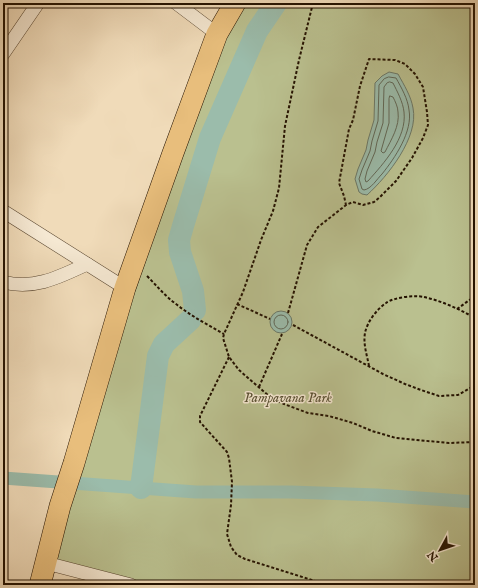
<svg xmlns="http://www.w3.org/2000/svg" width="478" height="588" viewBox="0 0 478 588" font-family="'IM FELL English',serif">
	<style>
		.park { fill: #bac08f; stroke: #6f6948 }
		.water { fill: #9bbcab; stroke: #6b7867 }
		.lines { fill: none; stroke-linecap: round; stroke-linejoin: round }
		.shore { stroke: #606756; stroke-width: 1 }
		.canal { stroke: #9bbcab; stroke-width: 13 }
		.river { stroke: #9bbcab; stroke-width: 22 }
		.minor-casing { stroke: #57442e; stroke-width: 14 }
		.primary-casing { stroke: #241200; stroke-width: 22 }
		.path { stroke: #241200; stroke-width: 2; stroke-dasharray: 3 2; stroke-linecap: butt }
		.minor { stroke: #f5e8d2; stroke-width: 13 }
		.primary { stroke: #e8be7c; stroke-width: 21 }
		.labels { text-anchor: middle; stroke-width: 3; stroke-linejoin: round; paint-order: stroke }
		.park-label { font-size: 14px; font-style: italic; fill: #584f32; stroke: #f5e8d2 }
	</style>
	<rect width="100%" height="100%" fill="#f0dbb9"/>
	<filter id="stains"><feTurbulence type="fractalNoise" baseFrequency=".005" numOctaves="4"/><feColorMatrix values="0 0 0 0 .2 0 0 0 0 .09 0 0 0 0 .02 0 0 0 .5 -.17"/></filter>
	<radialGradient id="worn" r=".72"><stop offset=".6" stop-color="#630" stop-opacity="0"/><stop offset="1" stop-color="#630" stop-opacity=".3"/></radialGradient>
	<!-- park -->
	<path class="park" d="M235 3H475V585H131L46 563 60 506Z"/>
	<!-- water -->
	<g class="water">
		<path d="M389 72 398 74C404 85 411 96 413 108 419 137 388 176 367 195L362 194 359 192 355 179 358 169 366 150 368 140 374 120 375 83 382 76Z"/>
		<circle cx="281" cy="322" r="11"/>
	</g>
	<g class="lines">
		<!-- shore -->
		<g class="shore">
			<path d="M389 77 396 78C401 87 408 99 409 110 413 131 395 158 382 174 377 179 371 189 364 190L362 189 359 179 362 170 370 151 372 141 378 121 379 85 384 79Z"/>
			<path d="M390 82 393 83C397 91 403 102 404 112 407 138 384 163 368 181L366 182 365 179 367 171 375 152 377 142 383 123 384 87 387 83Z"/>
			<path d="M390 96 393 97C395 101 398 107 398 112 400 126 391 140 385 152L383 153 381 151 389 123V99Z"/>
			<circle cx="281" cy="322" r="7"/>
		</g>
		<!-- canal -->
		<path class="canal" d="M3 478 196 492H291L377 495 475 502"/>
		<!-- river -->
		<g class="river">
			<path d="M195 310 193 291 180 252 179 240 183 226 210 138 257 31 276 3"/>
			<path d="M141 488 158 356 164 344 190 320"/>
		</g>
		<!-- minor casing -->
		<g class="minor-casing">
			<g id="minor">
				<path d="M176 3 217 34"/>
				<path d="M3 54 38 3"/>
				<path d="M3 211 125 288"/>
				<path d="M3 282C35 290 59 277 87 264"/>
				<path d="M46 563 131 585"/>
			</g>
		</g>
		<!-- primary casing -->
		<g class="primary-casing">
			<path id="primary" d="M40 585 60 506 74 463 125 288 173 153 217 34 235 3"/>
		</g>
		<!-- path -->
		<g class="path">
			<path d="M313 3 299 60 285 126 279 188 273 211 261 240 243 292 224 334 223 338 229 357 239 370 270 397 284 404 308 413 329 416 353 423 372 431 396 438 449 443 475 442"/>
			<path d="M147 276C157 286 165 296 176 304 191 316 208 325 224 334"/>
			<path d="M237 304 270 319"/>
			<path d="M457 309 475 296"/>
			<path d="M288 313 307 245 318 227 327 220 346 205 353 202 363 205 374 202 380 197 396 181 412 158 423 138 428 125 427 112 423 87 415 74 405 64 395 60 369 59 360 86 353 120 349 129 339 183 344 196 346 205"/>
			<path d="M293 325 383 374 405 384 421 390 439 396 458 395 472 387 475 385"/>
			<path d="M229 357 200 416V422L227 452 229 458 232 482 231 505 227 534 231 547 237 555 245 559 328 585"/>
			<path d="M369 366C367 355 363 344 365 333 367 322 377 309 386 303 394 297 415 295 424 297 442 301 459 309 475 318"/>
			<path d="M259 387 282 334"/>
		</g>
		<!-- minor -->
		<use href="#minor" class="minor"/>
		<!-- primary -->
		<use href="#primary" class="primary"/>
	</g>
	<g class="labels">
		<!-- park labels -->
		<g class="park-label">
			<text x="288" y="402">Pampavana Park</text>
		</g>
	</g>
	<!-- margin -->
	<rect width="478" height="588" fill="none" stroke="#f0dbb9" stroke-width="16"/>
	<rect x="4" y="4" width="470" height="580" fill="none" stroke="#241200" stroke-width="2"/>
	<rect x="8" y="8" width="462" height="572" fill="none" stroke="#241200"/>
	<!-- north arrow -->
	<g transform="translate(440 550) rotate(230)" stroke="#f5e8d2" stroke-width="3" paint-order="stroke">
	<path d="M0-3L7 15L0 10L-7 15Z" fill="#241200"/>
	<text y="-6" font-size="11" font-weight="bold" text-anchor="middle" fill="#241200">N</text>
	</g>
	<rect width="100%" height="100%" filter="url(#stains)"/>
	<rect width="100%" height="100%" fill="url(#worn)"/>
</svg>
